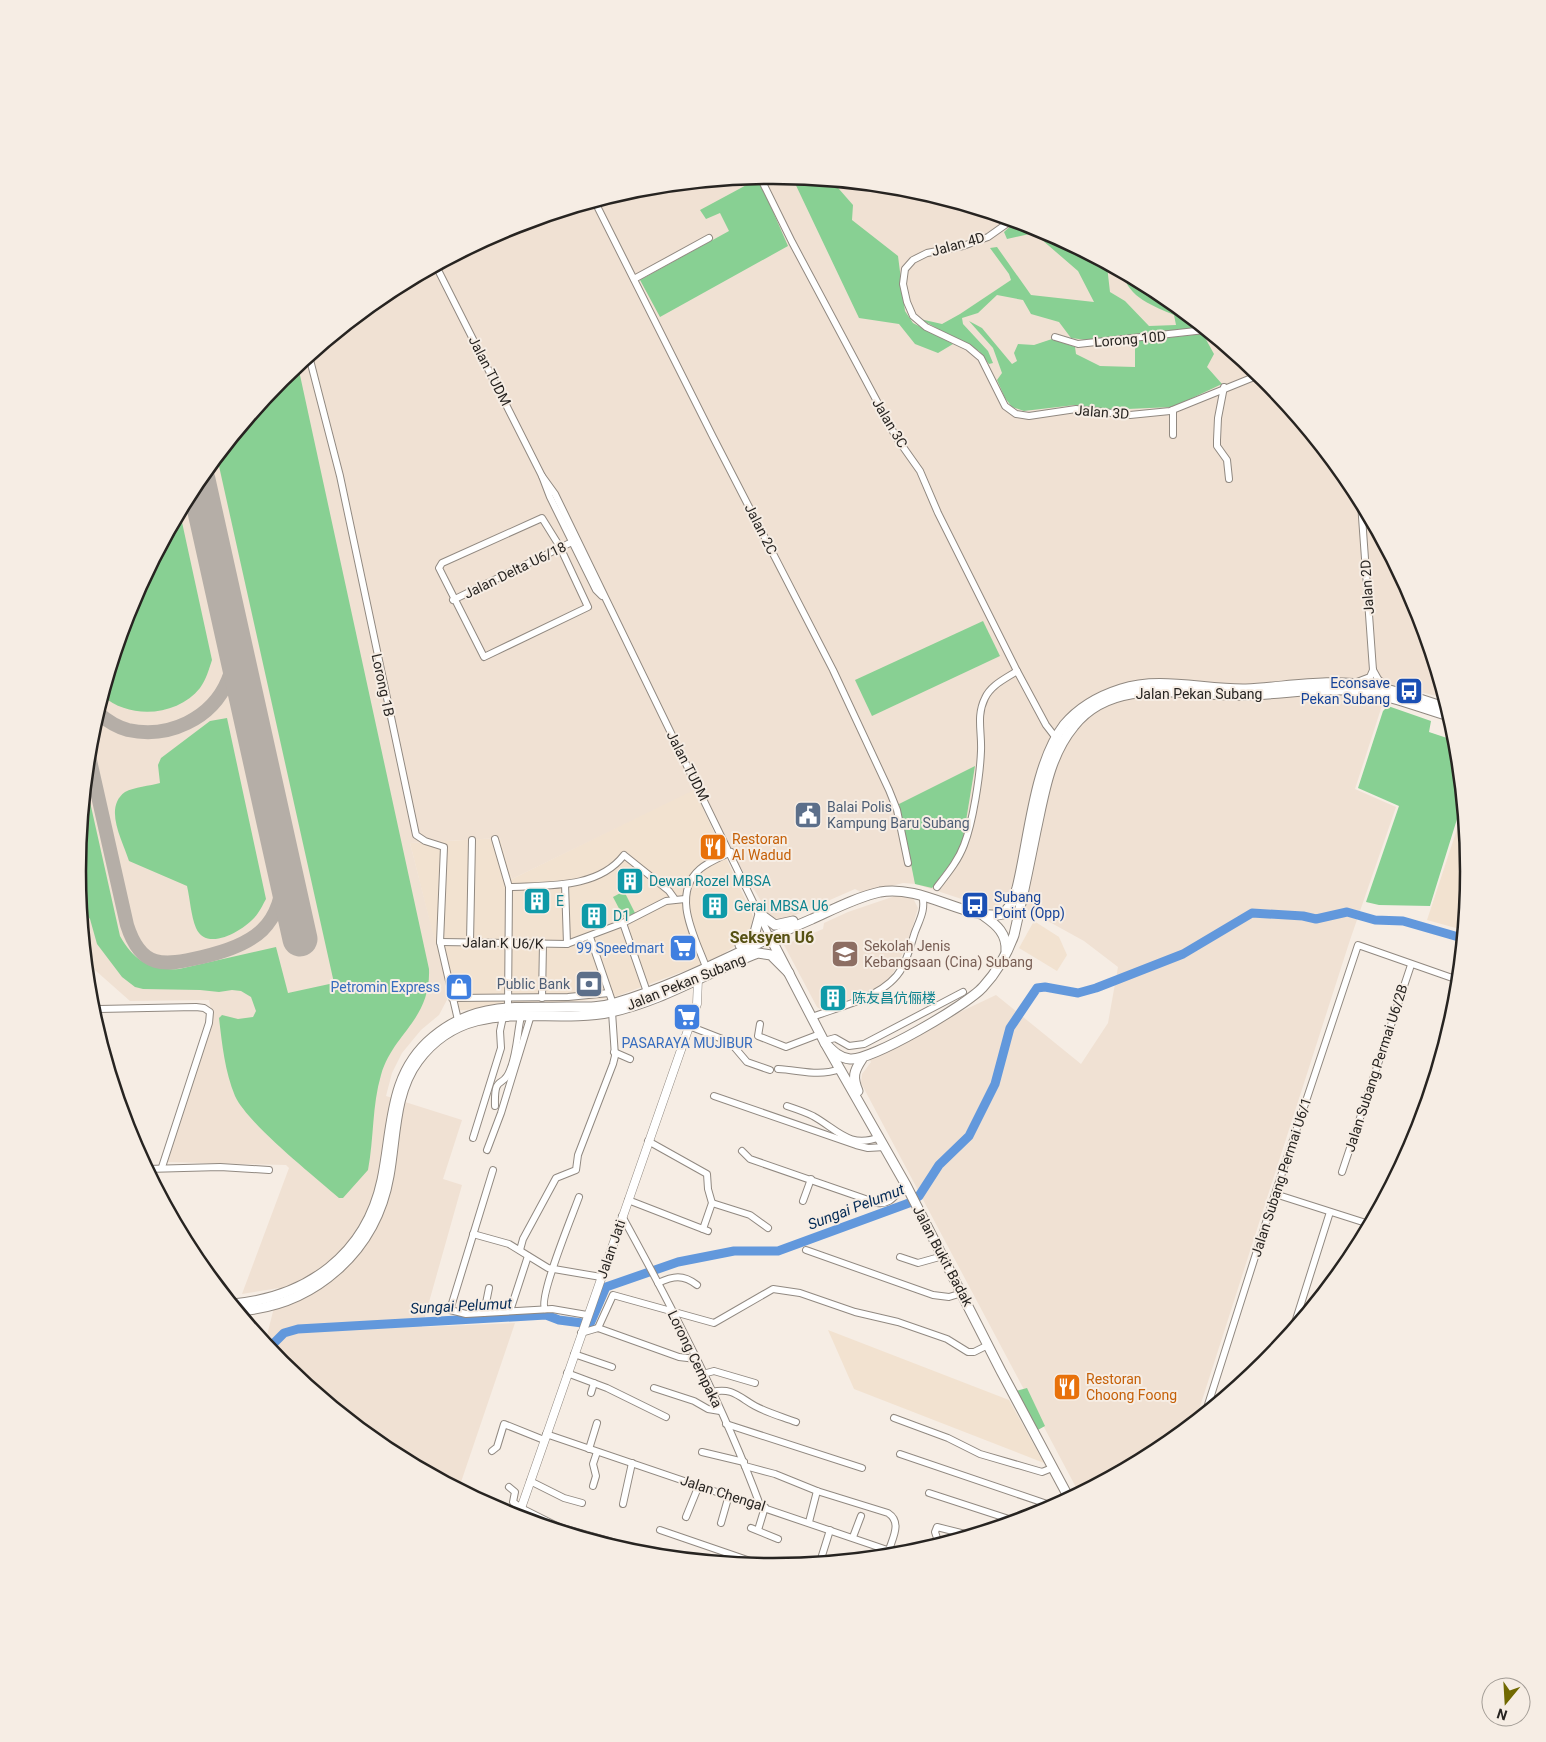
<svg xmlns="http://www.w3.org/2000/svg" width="1546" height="1742" viewBox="0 0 1546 1742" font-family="Roboto,'Noto Sans SC',sans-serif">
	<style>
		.commercial { fill: #f2e2d0 }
		.built { fill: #f0e1d3 }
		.green { fill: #88d093 }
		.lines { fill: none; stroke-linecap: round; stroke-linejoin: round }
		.river { stroke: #6298dc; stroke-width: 9 }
		.taxiway { stroke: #b5aea7; stroke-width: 14 }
		.runway { stroke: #b5aea7; stroke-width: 35 }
		.minor-casing { stroke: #918981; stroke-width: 8 }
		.tertiary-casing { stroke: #918981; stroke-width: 9 }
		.secondary-casing { stroke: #918981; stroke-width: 11 }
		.minor { stroke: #fff; stroke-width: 6 }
		.tertiary { stroke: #fff; stroke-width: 8 }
		.secondary { stroke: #fff; stroke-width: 9 }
		.labels { text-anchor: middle; stroke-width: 4; stroke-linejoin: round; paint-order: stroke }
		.street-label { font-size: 14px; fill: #272421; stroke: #f6ede4 }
		.transit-label { font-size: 14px; fill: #164399; stroke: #f6ede4; text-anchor: end }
		.service-label { font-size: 14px; fill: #4e5e75; stroke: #f6ede4; text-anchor: start }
		.food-label { font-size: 14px; fill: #c56008; stroke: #f6ede4; text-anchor: start }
		.culture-label { font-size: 14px; fill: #0d838f; stroke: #f6ede4; text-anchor: start }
		.education-label { font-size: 14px; fill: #785e54; stroke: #f6ede4; text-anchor: start }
		.shop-label { font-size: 14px; fill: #366cbe; stroke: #f6ede4; text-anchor: end }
		.water-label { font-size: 15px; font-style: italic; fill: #052b56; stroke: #f6ede4 }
		.quarter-label { font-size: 16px; font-weight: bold; fill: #565113; stroke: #f6ede4 }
		.rim { fill: none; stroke: #272421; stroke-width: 2.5 }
	</style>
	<rect width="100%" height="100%" fill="#f6ede4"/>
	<!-- commercial -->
	<g class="commercial">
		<path d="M694 789 753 916 750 932 738 944 714 960 612 998 452 1011 410 843 500 838 512 879Z"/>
		<path d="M1463 811 1468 871 1463 930 1427 920Z"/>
		<path d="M1034 921 1059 937 1067 955 1057 971 1019 948Z"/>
		<path d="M828 1330 1009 1400 1044 1463 854 1389Z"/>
	</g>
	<!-- built -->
	<g class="built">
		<path d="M773 176 909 189 1039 229 1160 293 1265 379 1351 485 1416 605 1444 698 1389 684 1355 789 1396 807 1350 940 1196 1419 1159 1449 1079 1493 861 1083 862 1074 871 1062 867 1056 996 995 1081 1064 1108 1023 1118 967 1084 941 1006 898 995 910 916 884 903 883 863 893 855 889 782 921 770 916 694 790 512 879 500 838 410 843 449 996 439 1015 421 1030 402 1053 392 1073 386 1096 462 1120 443 1179 462 1185 422 1327 515 1323 459 1488 386 1449 281 1363 265 1343 279 1288 242 1294 289 1168 286 1165 165 1162 213 1019 209 1000 130 1001 87 963 78 871 91 735 131 605 195 484 281 379 387 293 507 228 638 189Z"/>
		<path d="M895 896 913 898 918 908 910 936 896 968 889 979 877 988 822 1010 817 1007 784 945 823 929 824 923 848 912Z"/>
	</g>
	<!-- green -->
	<g class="green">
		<path d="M758 177 788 246 660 317 640 280 729 231 720 213 706 219 700 210 752 182 750 178Z"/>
		<path d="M792 177 832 181 853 205 852 220 898 256 905 311 913 323 953 344 938 353 915 344 899 324 859 318Z"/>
		<path d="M1016 221 1039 229 1109 266H1107L1110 292 1125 301 1149 326 1176 325 1174 315C1154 306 1128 298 1123 273L1160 293 1187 315V322H1195L1203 328 1086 340 1071 338 1059 322 1031 314 1023 300 997 295 978 313 962 318 963 324 988 351 993 363 989 364 979 351 920 319 942 324 960 314 1011 280 1009 274 990 248 997 247 1031 295 1094 302 1078 271 1034 233 1007 239 1004 232Z"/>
		<path d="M969 321 982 328 1012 364 1017 361 1014 353 1018 344 1034 345 1052 339 1075 347 1076 354 1100 366 1135 367V341L1203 334 1214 354 1207 367 1222 384 1173 407 1104 410 1075 405 1024 411 1012 407 1005 398 997 380 1002 373 993 348Z"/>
		<path d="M298 366 429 969C431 1020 393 1033 381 1075 372 1105 374 1139 368 1170L343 1198H339C314 1176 248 1124 235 1096 225 1072 222 1044 219 1018L222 1015 238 1019 253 1017 256 1011 251 997 241 991 232 990 219 992 200 990 143 989 135 987 122 977 97 944 90 919 81 908 78 871 86 784 120 936C133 960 151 971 179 969L276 947 288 993 334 983 217 457 281 379Z"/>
		<path d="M180 513 212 660C209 669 206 680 200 688 178 716 130 720 103 696L131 605Z"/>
		<path d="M983 621 1000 656 872 716 855 680Z"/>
		<path d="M1388 706 1431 721 1429 732 1456 741 1462 803 1430 906 1379 905 1366 902 1399 806 1358 788 1383 711Z"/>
		<path d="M227 718 266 899C263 904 261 909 258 913 248 928 207 954 196 928 191 916 190 899 187 886L129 861C123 841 103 808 125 792 134 787 150 786 160 783L158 765 161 758 210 721Z"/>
		<path d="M975 766 963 839 956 856 932 888 915 884 899 804Z"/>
		<path d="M624 891 635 913 624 918 613 897Z"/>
		<path d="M1027 1388 1045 1426 1036 1431 1016 1391Z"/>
	</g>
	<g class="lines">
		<!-- river -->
		<path class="river" d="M269 1348 284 1333 298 1329 546 1315 559 1320 590 1324 606 1287 678 1262 734 1251H778L909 1203 919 1196 939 1165 969 1136 995 1084 1010 1028 1037 988 1045 987 1078 993 1096 988 1183 954 1252 913 1303 916 1316 919 1347 912 1375 920 1403 921 1462 938"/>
		<!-- taxiway -->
		<g class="taxiway">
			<path d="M98 713C106 720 117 727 128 730 168 739 212 719 228 680 233 669 233 657 235 646"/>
			<path d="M89 756 127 925C141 969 163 966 202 957 254 945 283 927 284 868"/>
		</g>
		<!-- runway -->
		<path class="runway" d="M198 480 300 939"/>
		<!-- minor casing -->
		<g class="minor-casing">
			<g id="minor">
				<path d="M760 177 792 242 896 437 920 471 938 513 1017 671 1046 725 1056 738"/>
				<path d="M595 202 713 437 833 670 889 790 897 810 908 863"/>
				<path d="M1012 220 988 237 963 246 927 253 913 260 905 269 903 284 907 302 913 316 926 327 968 347 981 358 1005 406 1016 414 1029 416 1076 409 1130 415 1170 411 1259 375"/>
				<path d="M436 266 542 476 550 497 596 590 602 596"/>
				<path d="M634 279 709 238"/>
				<path d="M1055 337 1078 344 1205 330"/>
				<path d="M309 356 340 476 416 835 425 841 444 847 440 942 458 1020"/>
				<path d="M1224 387 1218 418 1217 440V446L1227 460 1229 479"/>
				<path d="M1173 435V410"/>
				<path d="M542 476 555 494 770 937"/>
				<path d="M1361 503 1373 670 1378 679 1388 688"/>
				<path d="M542 518 560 547 588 607 484 657 439 568 442 563Z"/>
				<path d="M453 600 574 541"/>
				<path d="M1357 682 1370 677 1373 670"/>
				<path d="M495 839 509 887 508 1008"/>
				<path d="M565 884 567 944"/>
				<path d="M509 887C548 885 598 889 624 855L669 891 674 898"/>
				<path d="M937 887C947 874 958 861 964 845 973 822 980 776 981 751 982 732 976 716 985 698 991 685 1005 679 1017 671"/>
				<path d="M623 923 647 992"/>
				<path d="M590 937 613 1004"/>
				<path d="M440 942 567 944 623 923 666 901 685 899"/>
				<path d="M470 942 472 840"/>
				<path d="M706 967C696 939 670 895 700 869 708 862 721 857 731 852"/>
				<path d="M90 998 92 1005 99 1009 196 1007 204 1008 210 1012 209 1023 162 1167"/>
				<path d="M452 998 568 997 609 993"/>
				<path d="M542 998 543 943"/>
				<path d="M812 1017C841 1006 886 997 902 968 908 957 911 944 915 932 920 919 926 909 922 895"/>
				<path d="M760 1024 758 1036 786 1047 820 1034"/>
				<path d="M689 1026 730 1042 747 1062 770 1070"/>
				<path d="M824 1041 835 1038 849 1046 864 1044 963 992"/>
				<path d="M614 1052 630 1059"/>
				<path d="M778 1069C800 1070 818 1077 840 1069"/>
				<path d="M714 1096 856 1145 868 1148 885 1147"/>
				<path d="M495 1106C494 1072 503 1090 510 1070 517 1054 517 1034 521 1016"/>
				<path d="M787 1106C796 1109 805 1112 813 1116 838 1130 849 1149 880 1137"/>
				<path d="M473 1138 501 1048 500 1031 503 1017"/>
				<path d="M648 1141 707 1174 708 1189 712 1203 703 1229"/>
				<path d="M487 1150 501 1113 531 1015"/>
				<path d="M742 1151 750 1159 877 1203C893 1205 895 1193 906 1185"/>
				<path d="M147 1169 220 1167 269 1170"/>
				<path d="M493 1170 450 1310 466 1314 552 1309 587 1315"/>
				<path d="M1342 1172 1411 965"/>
				<path d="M1275 1194 1369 1224"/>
				<path d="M628 1200 708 1231"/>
				<path d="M803 1201 811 1179"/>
				<path d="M712 1203 750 1215 768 1228"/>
				<path d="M622 1216C673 1309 723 1405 760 1505"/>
				<path d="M473 1234 509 1244 548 1268 601 1277"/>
				<path d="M520 1250 523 1239 556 1178 576 1170 578 1155 613 1064 615 1056 612 1012"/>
				<path d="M806 1250 933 1295 949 1297 962 1293"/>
				<path d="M900 1257 918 1263 943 1256"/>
				<path d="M658 1283C673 1276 683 1274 697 1285"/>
				<path d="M545 1309C538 1298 573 1214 579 1197"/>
				<path d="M510 1311 528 1256"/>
				<path d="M484 1313 489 1288"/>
				<path d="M598 1328 613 1295 714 1323 773 1289 800 1293 855 1312 898 1322 947 1339 968 1352H974L988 1345"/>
				<path d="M1293 1329 1330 1212"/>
				<path d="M581 1333 598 1328 679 1357 696 1359"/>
				<path d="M574 1354 612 1367"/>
				<path d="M567 1373 607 1388 666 1417"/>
				<path d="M703 1374 714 1371 755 1383"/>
				<path d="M654 1388 694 1401 708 1409 720 1411"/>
				<path d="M712 1392C732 1387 739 1397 755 1406 768 1413 783 1417 796 1422"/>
				<path d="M591 1393 594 1383"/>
				<path d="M1206 1411 1275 1194 1358 945 1458 980"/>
				<path d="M894 1418 948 1438 980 1454 1042 1472 1052 1468"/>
				<path d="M726 1424 862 1468"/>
				<path d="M546 1434 899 1554"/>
				<path d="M589 1449 597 1423"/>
				<path d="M492 1451 497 1447 504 1424 544 1440"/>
				<path d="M702 1452 744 1462"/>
				<path d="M900 1454 1053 1506"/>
				<path d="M745 1466 775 1474 817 1491 888 1513C902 1522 893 1537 889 1550"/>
				<path d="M530 1481 564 1498 582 1503"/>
				<path d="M593 1486 596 1476 593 1464 597 1452"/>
				<path d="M509 1487 515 1492 513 1502 521 1508 559 1527 613 1542 628 1550"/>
				<path d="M929 1493 1015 1521"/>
				<path d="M623 1504 632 1463"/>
				<path d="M686 1517 699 1485"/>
				<path d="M809 1522 817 1491"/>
				<path d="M721 1523 729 1495"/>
				<path d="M751 1528 778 1539"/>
				<path d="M660 1530 762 1565"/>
				<path d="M758 1530 765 1507"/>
				<path d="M853 1537 861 1516"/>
				<path d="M939 1544 935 1532 937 1527 969 1535"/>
				<path d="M820 1562 830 1530"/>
			</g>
		</g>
		<!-- tertiary casing -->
		<g class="tertiary-casing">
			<path id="tertiary" d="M518 1517 697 1004 698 979"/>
		</g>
		<!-- secondary casing -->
		<g class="secondary-casing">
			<g id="secondary">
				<path d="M984 916C997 925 1007 934 1006 951"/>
				<path d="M770 937 825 1043 906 1185 1001 1371 1069 1498"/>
				<path d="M740 945 754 936 760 914 775 925 793 921"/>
				<path d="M825 1043C832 1050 839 1058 850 1059 871 1061 967 1005 983 987 997 972 1007 954 1014 935 1022 900 1029 866 1036 831 1044 795 1049 756 1074 726 1116 673 1192 698 1249 695 1284 694 1320 687 1355 691 1387 694 1419 707 1449 716"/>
				<path d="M858 1091C852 1077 854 1071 862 1059"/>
				<path d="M233 1304C307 1297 366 1255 382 1180 393 1128 388 1074 433 1037 475 1002 515 1008 567 1007 583 1007 599 1008 615 1003 684 983 746 947 812 919 834 909 857 897 880 892 922 884 969 922 1003 914L1012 903 1017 888C1029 840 1034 764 1064 725 1079 707 1099 696 1121 689 1160 676 1205 690 1246 689 1287 687 1330 678 1371 686 1396 690 1422 700 1447 708"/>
				<path d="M238 1311C315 1306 376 1251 389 1176 396 1138 394 1093 418 1061 468 993 544 1026 611 1012 663 1001 709 971 758 953L771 955 789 973"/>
			</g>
		</g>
		<!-- minor -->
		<use href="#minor" class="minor"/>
		<!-- tertiary -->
		<use href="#tertiary" class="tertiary"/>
		<!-- secondary -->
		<use href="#secondary" class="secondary"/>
	</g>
	<!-- icons -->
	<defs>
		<g id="bus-square" transform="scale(1.4375)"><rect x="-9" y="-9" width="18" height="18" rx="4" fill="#1a4fb4" stroke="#f6ede4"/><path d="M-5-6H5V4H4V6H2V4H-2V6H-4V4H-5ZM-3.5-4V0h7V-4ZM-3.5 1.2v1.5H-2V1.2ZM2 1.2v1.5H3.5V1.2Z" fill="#fff"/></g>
		<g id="civic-square" transform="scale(1.4375)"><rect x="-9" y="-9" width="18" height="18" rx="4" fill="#5c6f8a" stroke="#f6ede4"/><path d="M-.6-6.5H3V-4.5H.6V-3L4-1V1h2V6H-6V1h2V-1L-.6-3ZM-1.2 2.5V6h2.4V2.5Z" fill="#fff"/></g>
		<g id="restaurant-square" transform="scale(1.4375)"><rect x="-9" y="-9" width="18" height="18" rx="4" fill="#e8710a" stroke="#f6ede4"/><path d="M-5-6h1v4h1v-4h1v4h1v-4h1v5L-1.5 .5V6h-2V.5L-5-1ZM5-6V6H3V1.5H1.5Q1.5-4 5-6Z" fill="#fff"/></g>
		<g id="building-square" transform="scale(1.4375)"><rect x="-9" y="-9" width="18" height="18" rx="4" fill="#0f9aa8" stroke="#f6ede4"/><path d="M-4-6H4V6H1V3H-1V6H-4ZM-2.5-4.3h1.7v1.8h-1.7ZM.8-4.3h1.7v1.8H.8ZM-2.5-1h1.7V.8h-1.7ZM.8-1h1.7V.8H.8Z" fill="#fff"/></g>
		<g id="supermarket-square" transform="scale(1.4375)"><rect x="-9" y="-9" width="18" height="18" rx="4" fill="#3f7fe0" stroke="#f6ede4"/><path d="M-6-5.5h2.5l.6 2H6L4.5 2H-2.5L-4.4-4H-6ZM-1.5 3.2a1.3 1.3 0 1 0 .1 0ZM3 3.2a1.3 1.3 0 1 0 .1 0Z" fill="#fff"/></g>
		<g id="school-square" transform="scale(1.4375)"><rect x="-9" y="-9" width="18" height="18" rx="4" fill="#8d6e63" stroke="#f6ede4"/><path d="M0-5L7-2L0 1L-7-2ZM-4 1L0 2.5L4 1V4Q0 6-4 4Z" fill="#fff"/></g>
		<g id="bank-square" transform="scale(1.4375)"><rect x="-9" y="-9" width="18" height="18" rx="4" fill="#5c6f8a" stroke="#f6ede4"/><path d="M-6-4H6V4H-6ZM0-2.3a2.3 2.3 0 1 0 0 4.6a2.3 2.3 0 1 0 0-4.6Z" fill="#fff"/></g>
		<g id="shop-square" transform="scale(1.4375)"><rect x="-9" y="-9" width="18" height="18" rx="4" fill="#3f7fe0" stroke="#f6ede4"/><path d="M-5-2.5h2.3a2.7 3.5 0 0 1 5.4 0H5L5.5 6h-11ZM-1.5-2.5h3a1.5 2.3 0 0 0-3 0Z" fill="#fff"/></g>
	</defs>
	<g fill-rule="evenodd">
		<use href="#bus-square" x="1409" y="691"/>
		<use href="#civic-square" x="808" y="815"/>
		<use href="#restaurant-square" x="713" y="847"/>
		<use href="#building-square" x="630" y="881"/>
		<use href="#building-square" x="537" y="901"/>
		<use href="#bus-square" x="975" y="905"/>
		<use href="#building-square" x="715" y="906"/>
		<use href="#building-square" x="594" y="916"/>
		<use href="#supermarket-square" x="683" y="948"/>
		<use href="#school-square" x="845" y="954"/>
		<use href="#bank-square" x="589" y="984"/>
		<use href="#shop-square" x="459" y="987"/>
		<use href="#building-square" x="833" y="998"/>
		<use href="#supermarket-square" x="687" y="1017"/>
		<use href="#restaurant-square" x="1067" y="1387"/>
	</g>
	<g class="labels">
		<!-- street labels -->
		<g class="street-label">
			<text transform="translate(958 244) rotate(-16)" y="5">Jalan 4D</text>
			<text transform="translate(1130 339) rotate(-5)" y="5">Lorong 10D</text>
			<text transform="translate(490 371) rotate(63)" y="5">Jalan TUDM</text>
			<text transform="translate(1102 412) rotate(4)" y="5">Jalan 3D</text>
			<text transform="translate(890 423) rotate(59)" y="5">Jalan 3C</text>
			<text transform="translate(761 529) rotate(63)" y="5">Jalan 2C</text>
			<text transform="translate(515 570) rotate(-26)" y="5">Jalan Delta U6/18</text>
			<text transform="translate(1367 587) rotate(-94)" y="5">Jalan 2D</text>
			<text transform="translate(383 685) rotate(78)" y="5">Lorong 1B</text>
			<text x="1199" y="699">Jalan Pekan Subang</text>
			<text transform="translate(688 766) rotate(63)" y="5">Jalan TUDM</text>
			<text transform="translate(503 943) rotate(1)" y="5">Jalan K U6/K</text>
			<text transform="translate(686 982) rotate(-22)" y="5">Jalan Pekan Subang</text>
			<text transform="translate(1376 1068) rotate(-72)" y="5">Jalan Subang Permai U6/2B</text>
			<text transform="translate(1281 1177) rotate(-72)" y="5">Jalan Subang Permai U6/1</text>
			<text transform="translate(611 1249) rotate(-71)" y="5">Jalan Jati</text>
			<text transform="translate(943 1256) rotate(62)" y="5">Jalan Bukit Badak</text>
			<text transform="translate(695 1359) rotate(64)" y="5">Lorong Cempaka</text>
			<text transform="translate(723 1493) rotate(18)" y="5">Jalan Chengal</text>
		</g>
		<!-- transit labels -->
		<g class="transit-label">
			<text x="1390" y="688">Econsave<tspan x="1390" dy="16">Pekan Subang</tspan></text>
			<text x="994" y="902" text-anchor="start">Subang<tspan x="994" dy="16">Point (Opp)</tspan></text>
		</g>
		<!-- service labels -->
		<g class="service-label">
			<text x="827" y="812">Balai Polis<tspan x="827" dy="16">Kampung Baru Subang</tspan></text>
			<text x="570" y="989" text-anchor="end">Public Bank</text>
		</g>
		<!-- food labels -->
		<g class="food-label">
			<text x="732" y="844">Restoran<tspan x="732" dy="16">Al Wadud</tspan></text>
			<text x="1086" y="1384">Restoran<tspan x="1086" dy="16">Choong Foong</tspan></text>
		</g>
		<!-- culture labels -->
		<g class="culture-label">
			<text x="649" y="886">Dewan Rozel MBSA</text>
			<text x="556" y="906">E</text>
			<text x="734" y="911">Gerai MBSA U6</text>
			<text x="613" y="921">D1</text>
			<text x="852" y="1003">陈友昌伉俪楼</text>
		</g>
		<!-- education labels -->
		<g class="education-label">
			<text x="864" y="951">Sekolah Jenis<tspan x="864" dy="16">Kebangsaan (Cina) Subang</tspan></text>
		</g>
		<!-- shop labels -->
		<g class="shop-label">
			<text x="664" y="953">99 Speedmart</text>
			<text x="440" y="992">Petromin Express</text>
			<text x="687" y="1048" text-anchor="middle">PASARAYA MUJIBUR</text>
		</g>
		<!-- water labels -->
		<g class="water-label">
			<text transform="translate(856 1207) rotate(-21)" y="5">Sungai Pelumut</text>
			<text transform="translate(461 1306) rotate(-3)" y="5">Sungai Pelumut</text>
		</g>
		<!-- quarter labels -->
		<g class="quarter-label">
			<text x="772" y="943">Seksyen U6</text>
		</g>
	</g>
	<!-- crop -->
	<path d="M0 0H1546V1742H0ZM86 871a687 687 0 1 1 1374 0a687 687 0 1 1-1374 0Z" fill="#f6ede4" fill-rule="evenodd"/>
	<path class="rim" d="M86 871a687 687 0 1 1 1374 0a687 687 0 1 1-1374 0Z"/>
	<!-- north arrow -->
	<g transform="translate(1506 1702) rotate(198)"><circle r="24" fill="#f6ede4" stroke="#a39d96"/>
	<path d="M0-4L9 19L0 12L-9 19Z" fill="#716901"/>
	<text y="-8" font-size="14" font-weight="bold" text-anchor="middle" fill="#272421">N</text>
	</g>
</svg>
